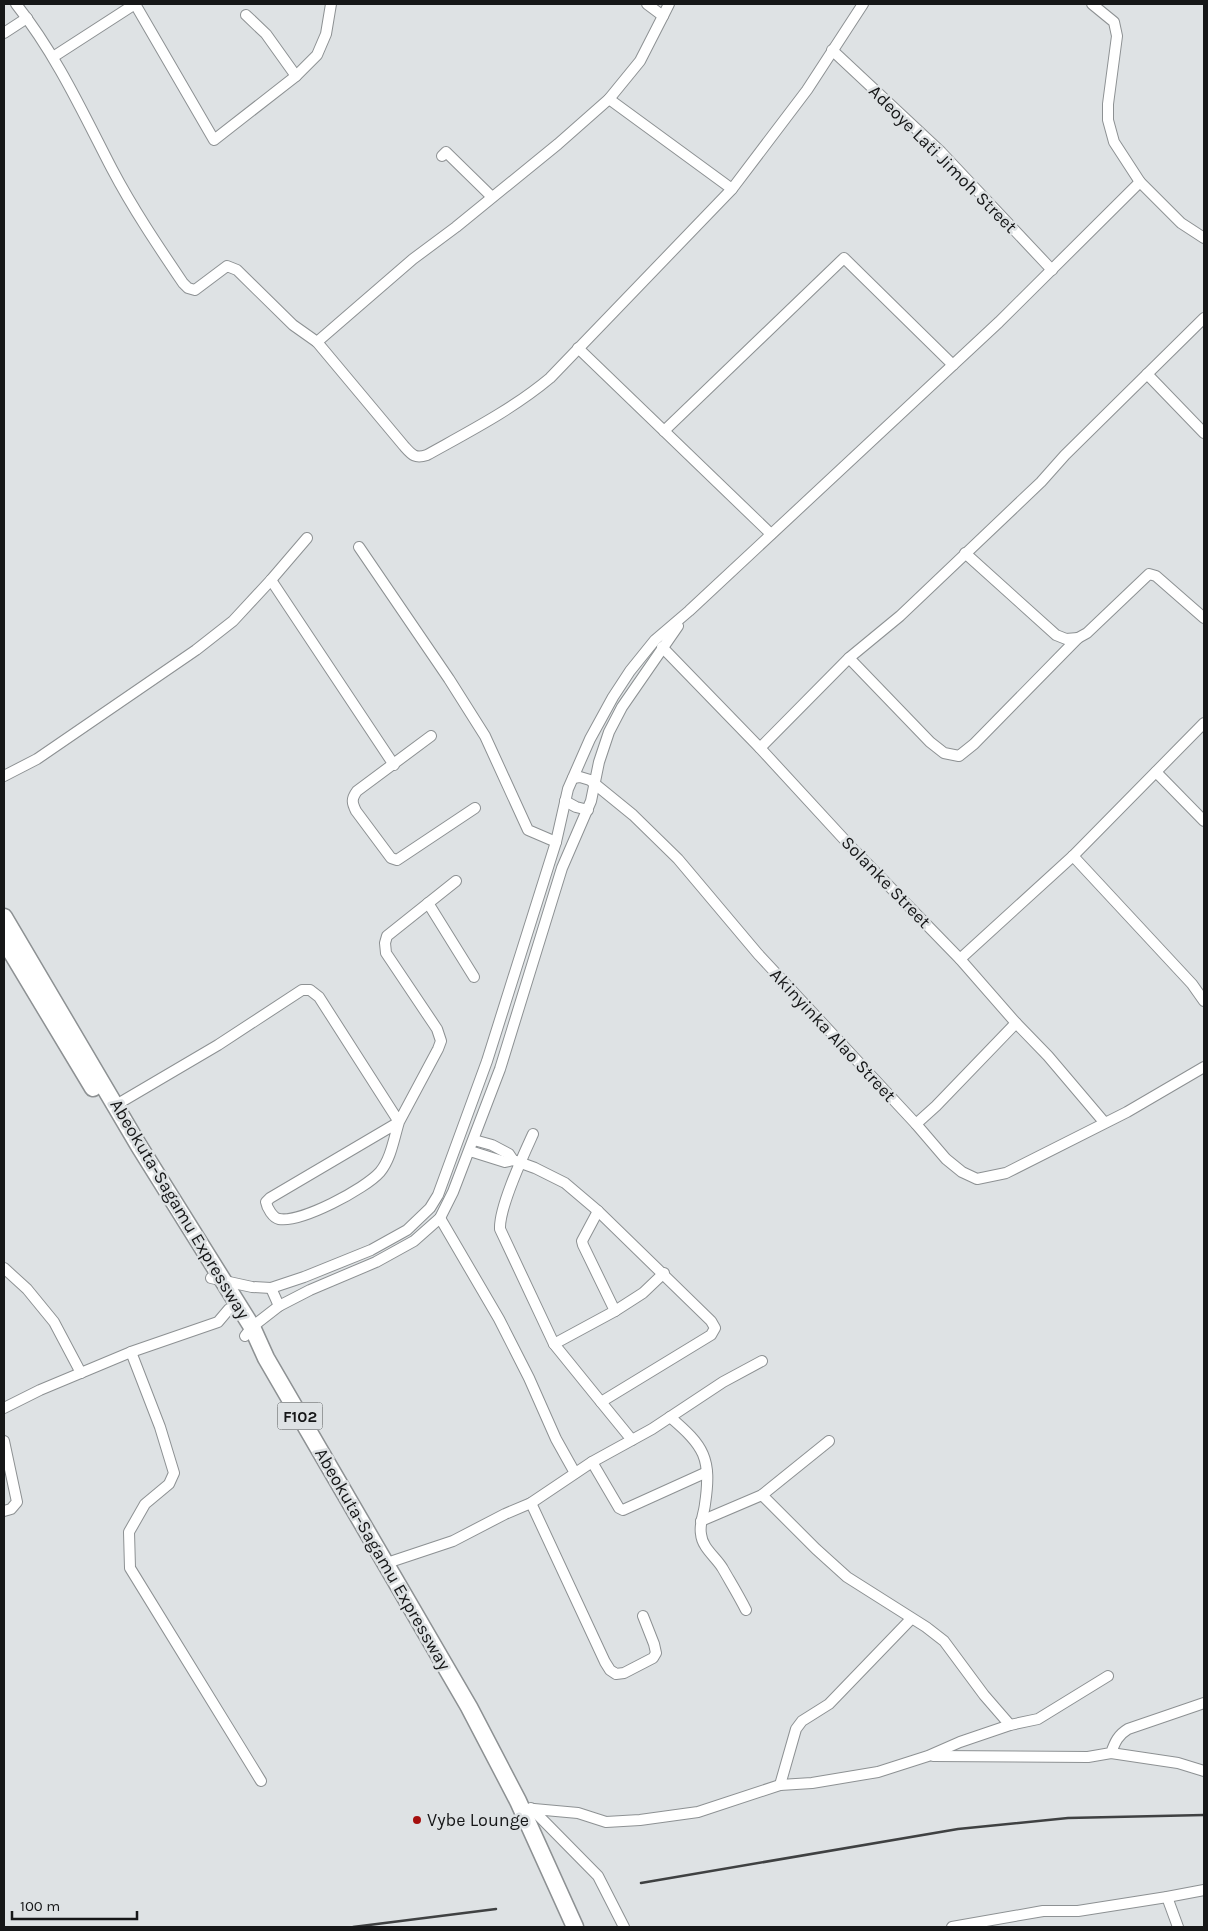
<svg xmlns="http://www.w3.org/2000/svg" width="1208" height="1931" viewBox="0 0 1208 1931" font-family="Karla,sans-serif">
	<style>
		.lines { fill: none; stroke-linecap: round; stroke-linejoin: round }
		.minor-casing { stroke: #8d9193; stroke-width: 12 }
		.trunk-casing { stroke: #8d9193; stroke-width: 19 }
		.minor { stroke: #fff; stroke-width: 10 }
		.trunk { stroke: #fff; stroke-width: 16 }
		.rail { stroke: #3f4142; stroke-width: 2.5 }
		.poi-dot { fill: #a50f0e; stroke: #dee2e4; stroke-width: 2 }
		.labels { text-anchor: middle; stroke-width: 5; stroke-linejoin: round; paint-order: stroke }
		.shield { fill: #dee2e4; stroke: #525455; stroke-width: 1 }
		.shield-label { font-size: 16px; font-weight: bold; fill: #161718 }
		.street-label { font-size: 18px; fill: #161718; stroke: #dee2e4 }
		.poi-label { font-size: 18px; fill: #161718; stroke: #dee2e4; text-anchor: start }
	</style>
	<rect width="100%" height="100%" fill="#dee2e4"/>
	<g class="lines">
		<!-- minor casing -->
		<g class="minor-casing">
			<g id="minor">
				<path d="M16 4C57 56 82 111 112 169 133 209 158 246 183 283L188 288 195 290 227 266 237 270 293 325 317 342 413 259 456 227 558 144 609 99 640 61 663 16 647 4"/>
				<path d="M135 4 214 140 296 76 317 55 326 34 331 4"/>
				<path d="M1092 4 1114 22 1117 36 1108 104V120L1114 142 1140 182 1181 223 1204 238"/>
				<path d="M246 15 266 34 296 76"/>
				<path d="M663 16 669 4"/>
				<path d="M4 33 27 18"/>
				<path d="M832 50 941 152 1052 270"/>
				<path d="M53 57 135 4"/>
				<path d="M442 156 446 152 492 197"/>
				<path d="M732 189 807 90 863 4"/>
				<path d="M317 342 404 446C412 455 415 459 427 455 470 431 513 409 550 378L732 189 609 99"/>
				<path d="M578 348 771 534"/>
				<path d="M1147 374 1204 433"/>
				<path d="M664 431 844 258 953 365"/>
				<path d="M359 547 449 679 485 736 528 830 556 842"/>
				<path d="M965 553 1056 635 1066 639 1078 638"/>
				<path d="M271 580 394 765"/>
				<path d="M662 647 760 748 853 849 960 959 1016 1023 1048 1056 1104 1122"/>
				<path d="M849 658 930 742 944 753 959 756 974 744 1078 638 1087 633 1149 574 1156 576 1204 618"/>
				<path d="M431 736 357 791C351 799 352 803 356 811L391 858 397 860 475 808"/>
				<path d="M760 748 849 658 900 616 1041 482 1065 455 1204 318"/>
				<path d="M1156 772 1204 821"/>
				<path d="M4 776 37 759 196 650 233 621 271 580 307 538"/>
				<path d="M573 778 580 777 590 780 633 815 678 859 758 954 916 1124 946 1159 962 1172 977 1179 1006 1173 1127 1112 1204 1067"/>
				<path d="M565 801 576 807 588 810"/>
				<path d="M1073 856 1192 984 1204 1001"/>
				<path d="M428 903 474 977"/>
				<path d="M960 959 1073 856 1204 723"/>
				<path d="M116 1105 218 1045 302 990H310L319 997 399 1122C394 1138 391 1159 380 1172 365 1189 301 1223 279 1219 273 1218 267 1208 266 1202L270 1198 399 1122 438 1049 441 1041 437 1029 386 953 385 943 387 936 456 881"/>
				<path d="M916 1124 936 1106 1016 1023"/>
				<path d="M533 1134C523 1156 499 1207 500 1229L554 1344 601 1402"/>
				<path d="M474 1140 492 1145 509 1154 513 1160 535 1168 565 1183 598 1211 711 1321 715 1328 711 1335 601 1402 632 1440"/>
				<path d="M470 1151 505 1162 513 1160"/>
				<path d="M598 1211 582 1241 583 1245 615 1311"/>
				<path d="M440 1218 499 1319 529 1378 556 1439 575 1473"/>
				<path d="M4 1268 27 1289 54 1322 81 1373"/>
				<path d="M211 1278 252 1287 271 1288 304 1277 371 1250 407 1230 430 1208 438 1195 487 1061 556 842 568 789 590 739 613 697 630 671 655 640 689 611 999 322 1140 182"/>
				<path d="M271 1288 279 1306"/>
				<path d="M245 1336 252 1327 279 1306 310 1290 376 1262 414 1241 440 1218 453 1192 500 1069 562 868 591 801 599 762 609 732 622 707 678 626"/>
				<path d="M554 1344 615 1311 643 1293 664 1273"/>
				<path d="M131 1352 160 1427 174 1473 169 1484 145 1504 129 1532 130 1568 261 1781"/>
				<path d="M4 1408 40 1390 131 1352 218 1322 229 1309"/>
				<path d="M670 1417C704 1446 712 1458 705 1504 704 1514 699 1524 701 1534 702 1548 717 1558 723 1569 731 1583 739 1596 746 1610"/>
				<path d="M4 1441 17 1502 11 1509 4 1511"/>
				<path d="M592 1462 619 1508 623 1510 707 1472"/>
				<path d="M762 1495 816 1549 847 1577 926 1627 944 1641 984 1695 1010 1725"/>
				<path d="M531 1503 605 1662 610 1670 616 1674 624 1673 653 1658 656 1653 654 1644 643 1616"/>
				<path d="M701 1521 762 1495 829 1441"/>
				<path d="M384 1564 453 1541 505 1514 531 1503 592 1462 652 1429 723 1382 762 1361"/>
				<path d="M1111 1753 1178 1763 1204 1771"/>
				<path d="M933 1756 1088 1757 1111 1753C1115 1742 1118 1735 1128 1729L1204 1703"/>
				<path d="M780 1785 796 1729 802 1721 829 1704 911 1619"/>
				<path d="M531 1808 598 1876 624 1927"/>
				<path d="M534 1809 578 1813 606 1822 640 1820 698 1812 780 1785 812 1783 878 1772 928 1756 960 1742 1010 1725 1038 1719 1108 1676"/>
				<path d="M1167 1897 1178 1927"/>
				<path d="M952 1927 1043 1911H1078L1167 1897 1204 1890"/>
			</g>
		</g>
		<!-- trunk casing -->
		<g class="trunk-casing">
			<g id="trunk">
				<path d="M4 917 139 1146 252 1327 266 1358 469 1707 518 1801 575 1927"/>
				<path d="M4 940 93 1088"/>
			</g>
		</g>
		<!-- minor -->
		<use href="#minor" class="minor"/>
		<!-- trunk -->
		<use href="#trunk" class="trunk"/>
		<!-- rail -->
		<g class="rail">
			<path d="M641 1883 958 1829 1068 1818 1204 1815"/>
			<path d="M353 1927 496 1909"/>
		</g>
	</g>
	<!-- markers -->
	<circle class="poi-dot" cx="417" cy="1820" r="5"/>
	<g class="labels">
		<!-- shield labels -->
		<rect class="shield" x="277.5" y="1402.5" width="45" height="27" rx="4"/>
		<g class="shield-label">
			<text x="300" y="1422">F102</text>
		</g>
		<!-- street labels -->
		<g class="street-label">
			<text transform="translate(943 159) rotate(45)" y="6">Adeoye Lati Jimoh Street</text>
			<text transform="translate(886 882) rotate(46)" y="6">Solanke Street</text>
			<text transform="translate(833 1035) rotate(47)" y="6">Akinyinka Alao Street</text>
			<text transform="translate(180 1209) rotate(59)" y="6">Abeokuta-Sagamu Expressway</text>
			<text transform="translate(383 1559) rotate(60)" y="6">Abeokuta-Sagamu Expressway</text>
		</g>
		<!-- poi labels -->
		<g class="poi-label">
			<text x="427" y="1826">Vybe Lounge</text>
		</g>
	</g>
	<!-- border -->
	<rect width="1208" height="1931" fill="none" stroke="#161718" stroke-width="10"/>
	<!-- scale -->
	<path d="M12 1911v8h125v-8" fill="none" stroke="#161718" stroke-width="2.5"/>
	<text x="20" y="1911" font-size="15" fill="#161718" stroke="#dee2e4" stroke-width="4" paint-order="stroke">100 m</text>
</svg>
